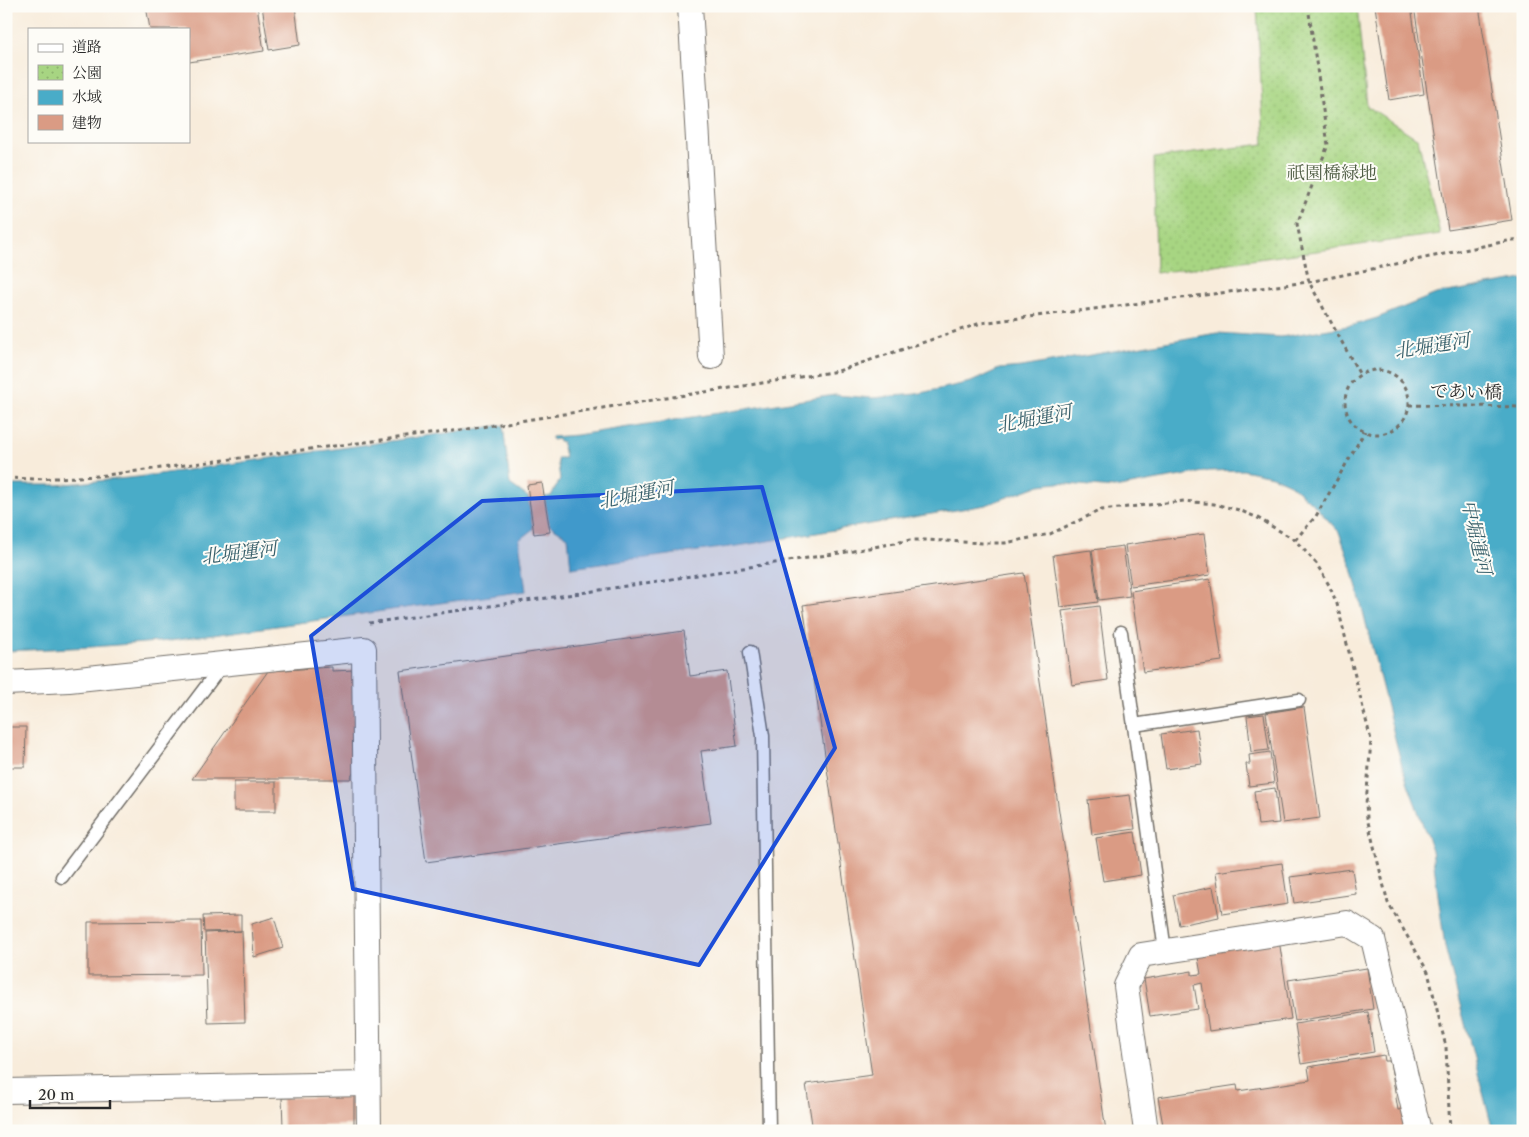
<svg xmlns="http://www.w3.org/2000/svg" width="1529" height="1137" viewBox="0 0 1529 1137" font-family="'Libre Caslon Text','Noto Serif JP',serif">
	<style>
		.park { fill: url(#park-dots); stroke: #698056 }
		.water { fill: #49acc8; stroke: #3a6c7a }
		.building { fill: #da9b84 }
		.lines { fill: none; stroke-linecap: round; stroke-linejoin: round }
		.service-casing { stroke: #736f69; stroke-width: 15 }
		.minor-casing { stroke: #736f69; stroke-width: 26 }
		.path { stroke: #736f69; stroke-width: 3; stroke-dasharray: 4 4; stroke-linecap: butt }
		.service { stroke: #fff; stroke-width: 12 }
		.minor { stroke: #fff; stroke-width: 24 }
		.marked { fill: #1d4ed8; fill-opacity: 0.2; stroke: #1d4ed8; stroke-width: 4; stroke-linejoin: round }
		.labels { text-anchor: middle; stroke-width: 4; stroke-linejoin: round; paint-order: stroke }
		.park-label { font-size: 18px; fill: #505e45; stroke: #fdfcf7 }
		.street-label { font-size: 18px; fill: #2b2b2b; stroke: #fdfcf7 }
		.water-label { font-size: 19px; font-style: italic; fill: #375f6a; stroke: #fdfcf7 }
	</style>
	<defs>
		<pattern id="park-dots" width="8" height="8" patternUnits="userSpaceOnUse" patternTransform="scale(1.25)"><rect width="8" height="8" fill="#a7d582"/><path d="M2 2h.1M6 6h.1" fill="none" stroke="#90b770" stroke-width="1.8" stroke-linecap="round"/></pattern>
	</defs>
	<rect width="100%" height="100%" fill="#fdfcf7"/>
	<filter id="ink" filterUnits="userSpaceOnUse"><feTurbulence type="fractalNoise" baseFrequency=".02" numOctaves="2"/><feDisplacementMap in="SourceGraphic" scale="10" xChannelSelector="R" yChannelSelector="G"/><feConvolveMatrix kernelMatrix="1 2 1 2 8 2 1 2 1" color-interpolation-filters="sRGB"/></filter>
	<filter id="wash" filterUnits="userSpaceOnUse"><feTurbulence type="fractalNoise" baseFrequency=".0096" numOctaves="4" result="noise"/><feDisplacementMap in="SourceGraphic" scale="20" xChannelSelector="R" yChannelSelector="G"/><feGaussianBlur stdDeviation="1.12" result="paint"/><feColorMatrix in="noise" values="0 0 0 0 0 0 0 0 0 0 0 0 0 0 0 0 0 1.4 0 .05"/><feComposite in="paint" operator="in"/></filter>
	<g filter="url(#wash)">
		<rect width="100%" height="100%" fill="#f8ecdb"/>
		<!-- park -->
		<path class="park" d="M1257 6H1357L1367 106 1418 139 1440 234 1156 273 1154 158 1264 144Z"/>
		<!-- water -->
		<g class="water">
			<path d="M1523 279V1131H1493L1445 947 1432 850 1403 770 1352 568 1339 532 1314 505 1290 484 1272 476 1243 470 1209 471 1114 488 1057 483 1040 485 986 505 744 545 571 568 568 537 549 525 544 497 551 496 560 479 557 458H565L562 441 559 442 558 439 552 440V437L577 435 835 395 872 398 916 394 971 382 999 369 1022 367 1217 333 1281 337 1354 325 1377 318 1436 294Z"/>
			<path d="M503 425 510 484 528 497 533 529 519 540 526 591 170 641 91 647 6 651V485H57L138 477Z"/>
		</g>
		<g id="blocks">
			<!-- building -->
			<g class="building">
				<path d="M146 6H257L264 51 189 62V29H150Z"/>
				<path d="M262 6H295L300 45 269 50Z"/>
				<path d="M1375 6H1411L1424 94 1389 100Z"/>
				<path d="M1414 6H1479L1512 220 1448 230Z"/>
				<path d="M542 483 550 532 534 534 527 485Z"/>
				<path d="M1204 534 1210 575 1131 586 1125 545Z"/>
				<path d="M1123 546 1130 596 1099 600 1092 550Z"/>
				<path d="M1091 550 1098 602 1060 607 1053 555Z"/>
				<path d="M1024 573 1106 1131H813L806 1084 872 1075 803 605Z"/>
				<path d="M1210 579 1222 661 1143 672 1131 591Z"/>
				<path d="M1099 606 1108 680 1072 685 1062 611Z"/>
				<path d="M684 631 690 676 727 671 737 746 701 751 711 823 426 862 400 671Z"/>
				<path d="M332 667V671L354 670 355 769 350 779H192L268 671Z"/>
				<path d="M1304 707 1320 818 1283 823 1266 713Z"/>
				<path d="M1264 714 1269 750 1251 752 1247 716Z"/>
				<path d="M6 727H26L25 767H6Z"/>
				<path d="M1197 729 1202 764 1166 769 1161 734Z"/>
				<path d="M1270 752 1274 783 1249 786 1246 764H1250L1249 755Z"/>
				<rect x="234" y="782" width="42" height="29"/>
				<path d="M1275 788 1279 823 1258 825 1254 791Z"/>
				<path d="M1130 795 1135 829 1092 835 1088 800Z"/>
				<path d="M1135 832 1141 875 1103 881 1096 838Z"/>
				<path d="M1282 863 1288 904 1222 914 1216 872Z"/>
				<path d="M1352 869 1356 894 1294 903 1290 877Z"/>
				<path d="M1213 887 1219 917 1179 925 1173 895Z"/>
				<path d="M241 915V931L204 932 203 916Z"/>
				<path d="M274 917 283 948 254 957 252 924Z"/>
				<path d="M201 921 202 975 88 976V922Z"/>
				<path d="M242 931 245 1022 208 1023 205 933Z"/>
				<path d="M1279 940 1291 1019 1209 1031 1202 983 1194 985 1198 1009 1150 1016 1144 979 1192 971V975L1201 974 1197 952Z"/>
				<path d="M1367 968 1373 1009 1295 1021 1288 980Z"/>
				<path d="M1368 1012 1374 1052 1301 1064 1295 1024Z"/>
				<path d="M1384 1055 1385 1061H1390L1398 1110 1405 1109 1409 1131H1164L1158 1097 1237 1085 1238 1091 1310 1080 1308 1067Z"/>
				<path d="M354 1096V1125L283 1127 282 1098Z"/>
			</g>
		</g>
	</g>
	<g filter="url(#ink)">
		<use href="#blocks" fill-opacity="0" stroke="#736f69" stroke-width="1"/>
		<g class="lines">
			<!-- service casing -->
			<g class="service-casing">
				<g id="service">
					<path d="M1121 632 1165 951"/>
					<path d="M750 652 763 736 769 1131"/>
					<path d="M1134 725 1299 700"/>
					<path d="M62 877 223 664"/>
				</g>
			</g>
			<!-- minor casing -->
			<g class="minor-casing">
				<g id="minor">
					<path d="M690 6 711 357"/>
					<path d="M6 683 69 680 364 649 369 1131"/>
					<path d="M6 1091 368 1084"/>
					<path d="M1146 1131 1126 986 1141 955 1347 923 1373 939 1419 1131"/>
				</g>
			</g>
			<!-- path -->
			<g class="path">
				<path d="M1308 6 1328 145 1297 224 1309 282 1360 375"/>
				<circle cx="1377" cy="402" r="32"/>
				<path d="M1409 405 1523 407"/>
				<path d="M6 478 35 479 98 476 468 429 724 389 838 371 981 323 1309 282 1512 240 1523 239"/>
				<path d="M1295 540 1316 516 1365 431"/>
				<path d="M369 623 561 596 853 551 910 540H927L982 543H1005L1050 534 1101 510 1184 501 1214 504 1239 510 1256 517 1295 540 1316 563 1329 585 1337 604 1371 740 1366 804 1367 818 1388 903 1428 972 1446 1047 1450 1131"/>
			</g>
			<!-- service -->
			<use href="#service" class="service"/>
			<!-- minor -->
			<use href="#minor" class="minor"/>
		</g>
	</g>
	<!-- marked area -->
	<path class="marked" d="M762 487 835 748 699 965 353 889 311 636 482 501Z"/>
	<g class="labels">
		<!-- park labels -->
		<g class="park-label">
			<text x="1332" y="179">祇園橋緑地</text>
		</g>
		<!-- street labels -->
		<g class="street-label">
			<text transform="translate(1466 392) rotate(1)" y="6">であい橋</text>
		</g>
		<!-- water labels -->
		<g class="water-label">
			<text transform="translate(1432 345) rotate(-9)" y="7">北堀運河</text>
			<text transform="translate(1034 418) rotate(-11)" y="7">北堀運河</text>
			<text transform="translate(636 494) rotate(-11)" y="7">北堀運河</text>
			<text transform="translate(1477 537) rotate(77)" y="7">中堀運河</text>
			<text transform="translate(239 552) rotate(-7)" y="7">北堀運河</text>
		</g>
	</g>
	<!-- margin -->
	<rect width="1529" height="1137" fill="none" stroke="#fdfcf7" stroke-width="25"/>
	<!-- legend -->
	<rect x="28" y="28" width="162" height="115" fill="#fdfcf7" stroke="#a9a8a5"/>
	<rect x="38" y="44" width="25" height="8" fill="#ffffff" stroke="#a9a8a5"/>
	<text x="72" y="52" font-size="15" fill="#2b2b2b">道路</text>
	<rect x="38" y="65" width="25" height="15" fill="url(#park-dots)" stroke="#a9a8a5"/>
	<text x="72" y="78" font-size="15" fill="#2b2b2b">公園</text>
	<rect x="38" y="90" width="25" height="15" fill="#49acc8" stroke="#a9a8a5"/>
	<text x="72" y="102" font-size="15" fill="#2b2b2b">水域</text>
	<rect x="38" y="115" width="25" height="15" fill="#da9b84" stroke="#a9a8a5"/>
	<text x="72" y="128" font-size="15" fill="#2b2b2b">建物</text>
	<!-- scale -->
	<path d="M30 1100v8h80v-8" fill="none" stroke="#2b2b2b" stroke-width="2.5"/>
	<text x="38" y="1100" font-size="15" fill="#2b2b2b" stroke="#fdfcf7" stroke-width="4" paint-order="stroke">20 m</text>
</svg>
